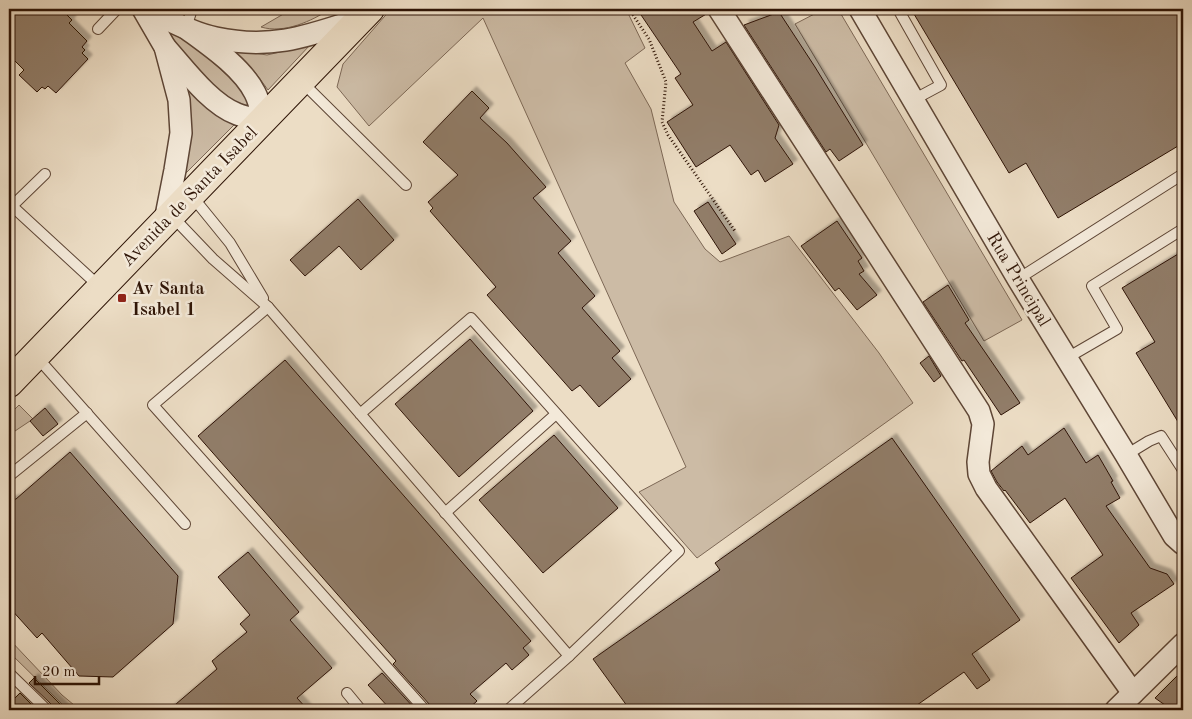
<svg xmlns="http://www.w3.org/2000/svg" width="1192" height="719" viewBox="0 0 1192 719" font-family="'Old Standard TT',serif">
	<style>
		.green { fill: #ccbba5; stroke: #7d6856 }
		.building { fill: #917d69; stroke: #2e1406; filter: url(#shadow) }
		.lines { fill: none; stroke-linecap: round; stroke-linejoin: round }
		.service-casing { stroke: #5e4636; stroke-width: 12 }
		.minor-casing { stroke: #5e4636; stroke-width: 24 }
		.primary-casing { stroke: #2e1406; stroke-width: 30 }
		.path { stroke: #2e1406; stroke-width: 3; stroke-dasharray: 1 2.5; stroke-linecap: butt }
		.service { stroke: #f3e9d9; stroke-width: 10 }
		.minor { stroke: #f3e9d9; stroke-width: 21 }
		.primary { stroke: #ecddc5; stroke-width: 28 }
		.poi-dot { fill: #8f2418; stroke: #f3e9d9; stroke-width: 2 }
		.labels { text-anchor: middle; stroke-width: 5; stroke-linejoin: round; paint-order: stroke }
		.street-label { font-size: 18px; fill: #2e1406; stroke: #f3e9d9 }
		.poi-label { font-size: 18px; font-weight: bold; fill: #2e1406; stroke: #f3e9d9; text-anchor: start }
	</style>
	<defs>
		<filter id="shadow"><feDropShadow dx="4.5" dy="-4.5" stdDeviation="1" flood-color="#0004"/></filter>
	</defs>
	<rect width="100%" height="100%" fill="#ecddc5"/>
	<filter id="stains"><feTurbulence type="fractalNoise" baseFrequency=".004" numOctaves="4"/><feColorMatrix values="0 0 0 0 .2 0 0 0 0 .09 0 0 0 0 .02 0 0 0 .5 -.17"/></filter>
	<radialGradient id="worn" r=".72"><stop offset=".6" stop-color="#630" stop-opacity="0"/><stop offset="1" stop-color="#630" stop-opacity=".3"/></radialGradient>
	<!-- green -->
	<g class="green">
		<path d="M292 9H330C312 21 284 34 261 27Z"/>
		<path d="M391 9H626L645 48 625 63 651 109 674 202 705 249 720 262 789 236 879 353 913 403 697 558 639 492 686 467 483 18 369 126 337 87 343 64Z"/>
		<path d="M824 9H838L1022 320 984 341 795 24Z"/>
		<path d="M177 31 243 89 250 107 247 110 224 99 175 45 171 34Z"/>
		<path d="M310 45 268 90 255 72 229 54 235 50 267 55Z"/>
		<path d="M182 77 236 123 183 176Z"/>
		<path d="M19 405 33 419 9 435V415Z"/>
		<path d="M9 639 62 695 80 710H68L9 652Z"/>
	</g>
	<!-- building -->
	<g class="building">
		<path d="M9 9H61L72 20 69 23 87 41 82 47 85 50 82 53 88 59 56 93 48 86 45 89 42 87 37 92 19 75 24 70 9 55Z"/>
		<path d="M637 9H707L708 13 693 22 712 51 726 42 779 125 775 138 793 164 765 182 758 170 751 175 730 145 696 167 667 122 693 105 675 78 681 74Z"/>
		<path d="M911 9H1183V143L1058 218 1026 163 1009 173Z"/>
		<path d="M779 12 815 67 863 145 839 161 830 149 826 152 744 25Z"/>
		<path d="M472 91 489 108 480 118 507 143 546 187 533 198 571 241 558 253 595 296 582 308 620 351 612 358 631 379 599 407 580 385 572 391 487 295 496 287 430 211 433 208 428 202 458 175 423 142Z"/>
		<path d="M358 199 394 240 361 270 339 246 305 276 290 260Z"/>
		<path d="M708 202 736 244 722 254 694 211Z"/>
		<path d="M837 221 862 258 858 261 864 271 859 274 877 295 857 310 839 288 835 291 801 246Z"/>
		<path d="M1183 251V430L1136 353 1155 342 1122 288Z"/>
		<path d="M948 285 969 320 965 323 1020 403 1001 415 964 360 962 361 923 302Z"/>
		<path d="M470 339 533 411 459 477 395 404Z"/>
		<path d="M929 356 941 376 934 382 920 363Z"/>
		<path d="M285 360 531 641 523 648 529 655 512 670 506 663 470 694 477 701 467 710H432L430 705 393 664 396 661 198 436Z"/>
		<path d="M45 408 58 424 43 436 30 421Z"/>
		<path d="M1064 428 1086 463 1098 455 1113 481 1111 482 1120 498 1106 506 1150 568 1167 574 1174 584 1131 613 1139 625 1119 643 1071 578 1103 555 1065 498 1030 523 1005 490 1004 491 997 482 991 471 1022 446 1028 455Z"/>
		<path d="M554 435 618 508 543 573 479 500Z"/>
		<path d="M892 438 1020 620 972 654 990 680 977 689 964 672 910 710H630L593 659 720 570 715 563Z"/>
		<path d="M70 452 178 576 173 624 113 677 79 676 42 633 37 638 9 607V501L16 499Z"/>
		<path d="M248 552 299 612 290 620 332 668 297 698 308 710H169L217 669 212 661 247 632 240 624 250 615 218 577Z"/>
		<path d="M1183 670V710H1172L1155 698Z"/>
		<path d="M382 673 416 710H391L368 685Z"/>
		<path d="M34 678 66 710H54L52 705 29 683Z"/>
		<path d="M20 693 37 710H9V704Z"/>
	</g>
	<g class="lines">
		<!-- service casing -->
		<g class="service-casing">
			<g id="service">
				<path d="M898 9 941 85 913 100"/>
				<path d="M186 28 192 9"/>
				<path d="M98 29 117 9"/>
				<path d="M301 81 406 185"/>
				<path d="M191 195 230 243 263 298"/>
				<path d="M12 206 100 287"/>
				<path d="M9 209 45 174"/>
				<path d="M171 215 213 259 268 307 569 656 679 551 471 318 360 414"/>
				<path d="M1018 279 1183 174"/>
				<path d="M268 307 153 405 425 710"/>
				<path d="M36 356 185 524"/>
				<path d="M1067 358 1117 329 1092 286 1183 229"/>
				<path d="M1126 455 1149 441 1161 436 1183 470"/>
				<path d="M9 476 87 413"/>
				<path d="M445 513 556 414"/>
				<path d="M9 673 47 710"/>
				<path d="M347 693 361 710"/>
				<path d="M508 710 569 656"/>
			</g>
		</g>
		<!-- minor casing -->
		<g class="minor-casing">
			<g id="minor">
				<path d="M143 9 165 47 179 100 181 133 175 170 165 221"/>
				<path d="M145 9C168 19 191 33 216 38 272 50 308 36 360 19"/>
				<path d="M719 9 979 411 983 424 978 462 979 474 986 488 1133 693"/>
				<path d="M860 9 1018 279 1126 455 1174 536 1183 544"/>
				<path d="M165 47C184 68 210 104 237 114 246 118 255 118 264 119 261 110 259 101 255 93 242 67 209 45 186 28"/>
				<path d="M1116 710 1183 644"/>
			</g>
		</g>
		<!-- primary casing -->
		<g class="primary-casing">
			<path id="primary" d="M9 383 370 9"/>
		</g>
		<!-- path -->
		<path class="path" d="M629 9 649 39 666 82 662 122 668 135 735 231"/>
		<!-- service -->
		<use href="#service" class="service"/>
		<!-- minor -->
		<use href="#minor" class="minor"/>
		<!-- primary -->
		<use href="#primary" class="primary"/>
	</g>
	<!-- markers -->
	<rect class="poi-dot" x="117" y="293" width="10" height="10" rx="2.5"/>
	<g class="labels">
		<!-- street labels -->
		<g class="street-label">
			<text transform="translate(189 196) rotate(-46)" y="6">Avenida de Santa Isabel</text>
			<text transform="translate(1019 279) rotate(59)" y="6">Rua Principal</text>
		</g>
		<!-- poi labels -->
		<g class="poi-label">
			<text x="132" y="294">Av Santa<tspan x="132" dy="21">Isabel 1</tspan></text>
		</g>
	</g>
	<!-- margin -->
	<rect width="1192" height="719" fill="none" stroke="#ecddc5" stroke-width="30"/>
	<rect x="10" y="10" width="1172" height="699" fill="none" stroke="#2e1406" stroke-width="2.5"/>
	<rect x="15" y="15" width="1162" height="689" fill="none" stroke="#2e1406"/>
	<!-- scale -->
	<path d="M35 676v8h64v-8" fill="none" stroke="#2e1406" stroke-width="2.5"/>
	<text x="42" y="676" font-size="15" fill="#2e1406" stroke="#f3e9d9" stroke-width="4" paint-order="stroke">20 m</text>
	<rect width="100%" height="100%" filter="url(#stains)"/>
	<rect width="100%" height="100%" fill="url(#worn)"/>
</svg>
